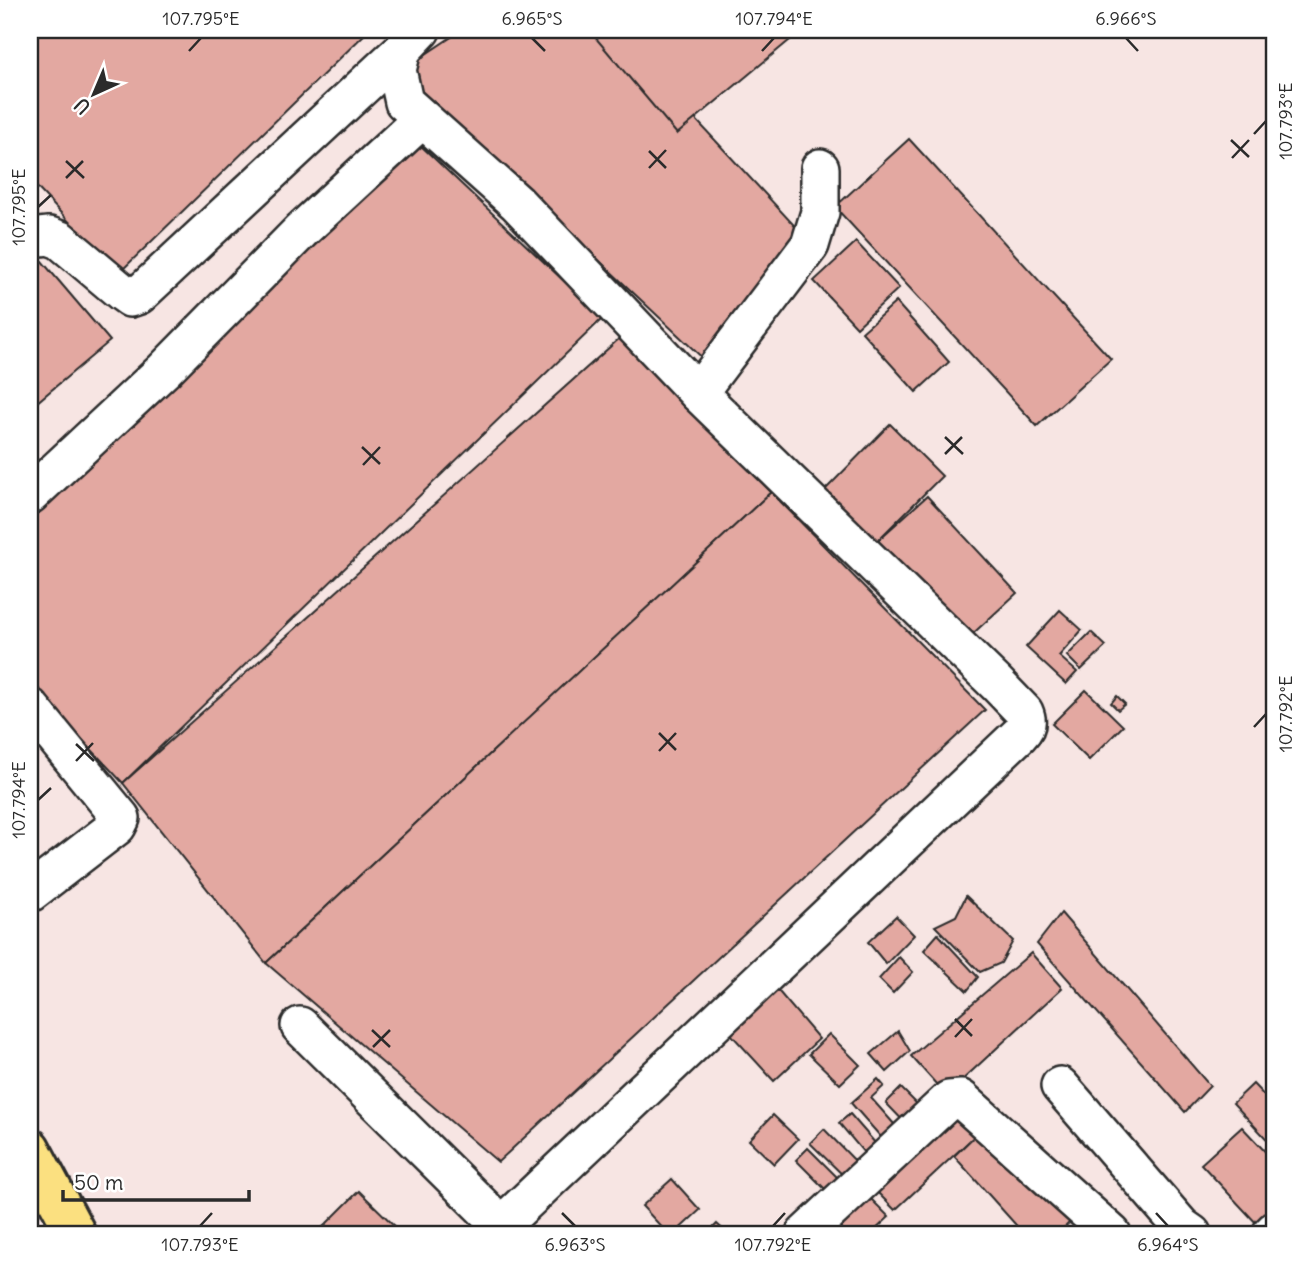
<svg xmlns="http://www.w3.org/2000/svg" width="1305" height="1264" viewBox="0 0 1305 1264" font-family="Delius,sans-serif">
	<style>
		.building { fill: #e3a8a1; stroke: #2b2b2b; stroke-width: 2 }
		.lines { fill: none; stroke-linecap: round; stroke-linejoin: round }
		.minor-casing { stroke: #2b2b2b; stroke-width: 42 }
		.highway-casing { stroke: #2b2b2b; stroke-width: 44 }
		.minor { stroke: #fff; stroke-width: 37 }
		.highway { stroke: #fbe080; stroke-width: 38 }
		.ticks { fill: none; stroke: #2b2b2b; stroke-width: 2.5 }
		.neatline { fill: none; stroke: #2b2b2b; stroke-width: 2.5 }
		.ticks-label { font-size: 18px; text-anchor: middle; fill: #2b2b2b }
	</style>
	<rect width="100%" height="100%" fill="#f7e5e3"/>
	<filter id="ink" filterUnits="userSpaceOnUse"><feTurbulence type="fractalNoise" baseFrequency=".0143" numOctaves="2"/><feDisplacementMap in="SourceGraphic" scale="14" xChannelSelector="R" yChannelSelector="G"/><feConvolveMatrix kernelMatrix="1 2 1 2 8 2 1 2 1" color-interpolation-filters="sRGB"/></filter>
	<g filter="url(#ink)">
		<!-- building -->
		<g class="building">
			<path d="M30 30H369L118 274 30 180Z"/>
			<path d="M462 30H613L804 236 711 366 399 72Z"/>
			<path d="M589 30H802L677 134Z"/>
			<path d="M909 139 1111 359 1037 426 835 207Z"/>
			<path d="M419 144 603 318 123 783 30 684V519Z"/>
			<path d="M856 242 899 288 857 327 814 281Z"/>
			<path d="M41 260 110 341 30 408V270Z"/>
			<path d="M896 302 949 362 916 392 862 332Z"/>
			<path d="M621 337 771 492 266 963 123 783Z"/>
			<path d="M890 424 942 476 876 542 824 491Z"/>
			<path d="M771 492 985 710 498 1162 266 963Z"/>
			<path d="M927 496 1017 593 966 640 876 542Z"/>
			<path d="M1060 610 1082 630 1059 656 1077 672 1066 684 1026 647Z"/>
			<path d="M1091 632 1106 646 1081 670 1067 656Z"/>
			<path d="M1086 690 1123 726 1089 760 1052 724Z"/>
			<path d="M1117 696 1125 704 1118 710 1111 703Z"/>
			<path d="M966 896 1013 941 1001 963 980 972 935 926 956 916Z"/>
			<path d="M1061 913 1210 1086 1185 1112 1037 944Z"/>
			<path d="M896 916 914 935 886 964 868 942Z"/>
			<path d="M938 934 978 977 967 991 924 950Z"/>
			<path d="M1031 953 1062 988 946 1095 911 1056Z"/>
			<path d="M899 957 913 972 893 993 879 979Z"/>
			<path d="M774 986 819 1039 774 1081 729 1032Z"/>
			<path d="M898 1031 910 1051 887 1072 871 1054Z"/>
			<path d="M829 1034 860 1065 840 1084 809 1054Z"/>
			<path d="M1275 1064V1077L1268 1070Z"/>
			<path d="M878 1079 884 1086 871 1098 902 1133 888 1145 851 1103Z"/>
			<path d="M1253 1084 1275 1107V1148L1233 1103Z"/>
			<path d="M901 1088 929 1116 913 1131 886 1103Z"/>
			<path d="M950 1104 978 1133 895 1210 865 1180Z"/>
			<path d="M850 1114 876 1144 865 1154 839 1123Z"/>
			<path d="M773 1115 798 1139 774 1164 749 1140Z"/>
			<path d="M986 1125 1071 1221 1058 1234H1024L954 1156Z"/>
			<path d="M1242 1127 1275 1162V1207L1258 1225 1201 1164Z"/>
			<path d="M824 1129 864 1170 851 1183 810 1143Z"/>
			<path d="M808 1148 838 1178 826 1190 796 1160Z"/>
			<path d="M672 1179 700 1210 674 1234H668L642 1206Z"/>
			<path d="M860 1188 889 1217 871 1234H812Z"/>
			<path d="M359 1191 403 1234H316Z"/>
			<path d="M717 1224 728 1234H707Z"/>
		</g>
		<g class="lines">
			<!-- minor casing -->
			<g class="minor-casing">
				<g id="minor">
					<path d="M421 30 402 50 397 70 404 102 517 203 698 393 997 684 1024 712C1028 721 1027 727 1020 734L492 1234"/>
					<path d="M30 238 49 236 60 240 123 293 130 298 139 295 402 50"/>
					<path d="M698 393 810 245 820 212V168"/>
					<path d="M30 495 164 370 301 231 422 119"/>
					<path d="M30 707 121 818 117 826 30 893"/>
					<path d="M300 1026 501 1225"/>
					<path d="M1060 1086 1182 1227 1192 1234"/>
					<path d="M805 1234 949 1100 961 1099 1112 1234"/>
					<path d="M1271 1234 1275 1230"/>
				</g>
			</g>
			<!-- highway casing -->
			<g class="highway-casing">
				<path id="highway" d="M30 1148 76 1234"/>
			</g>
			<!-- minor -->
			<use href="#minor" class="minor"/>
			<!-- highway -->
			<use href="#highway" class="highway"/>
		</g>
	</g>
	<!-- ticks -->
	<path class="ticks" d="M532 38 545 51M1126 38 1138 51M189 51 201 38M762 51 774 38M1254 134 1266 121M1231 140 1249 157M649 151 666 168M1232 158 1249 140M66 161 84 178M649 168 666 150M66 178 83 161M38 207 51 195M945 437 963 454M362 447 380 464M945 454 962 437M363 465 380 447M1254 727 1266 714M659 733 676 750M76 744 94 761M659 751 676 733M76 761 93 743M38 800 51 788M955 1019 972 1036M372 1030 390 1047M955 1037 972 1019M373 1047 390 1030M562 1213 575 1226M1156 1213 1168 1226M200 1226 212 1213M773 1226 785 1213"/>
	<!-- margin -->
	<rect width="1305" height="1264" fill="none" stroke="#fff" stroke-width="77"/>
	<!-- north arrow -->
	<g transform="translate(94 94) rotate(224)" stroke="#ffffff" stroke-width="5" paint-order="stroke">
	<path d="M0-5L12 26L0 18L-12 26Z" fill="#2b2b2b"/>
	<text y="-10" font-size="19" font-weight="bold" text-anchor="middle" fill="#2b2b2b">U</text>
	</g>
	<!-- scale -->
	<path d="M63 1190v10h186v-10" fill="none" stroke="#2b2b2b" stroke-width="3.5"/>
	<text x="74" y="1190" font-size="21" fill="#2b2b2b" stroke="#ffffff" stroke-width="5" paint-order="stroke">50 m</text>
	<rect x="38" y="38" width="1228" height="1188" class="neatline"/>
	<g class="ticks-label">
		<text x="201" y="25">107.795°E</text>
		<text x="532" y="25">6.965°S</text>
		<text x="774" y="25">107.794°E</text>
		<text x="1126" y="25">6.966°S</text>
		<text transform="translate(1286 121) rotate(-90)" y="6">107.793°E</text>
		<text transform="translate(19 207) rotate(-90)" y="6">107.795°E</text>
		<text transform="translate(1286 714) rotate(-90)" y="6">107.792°E</text>
		<text transform="translate(19 800) rotate(-90)" y="6">107.794°E</text>
		<text x="200" y="1251">107.793°E</text>
		<text x="575" y="1251">6.963°S</text>
		<text x="773" y="1251">107.792°E</text>
		<text x="1168" y="1251">6.964°S</text>
	</g>
</svg>
